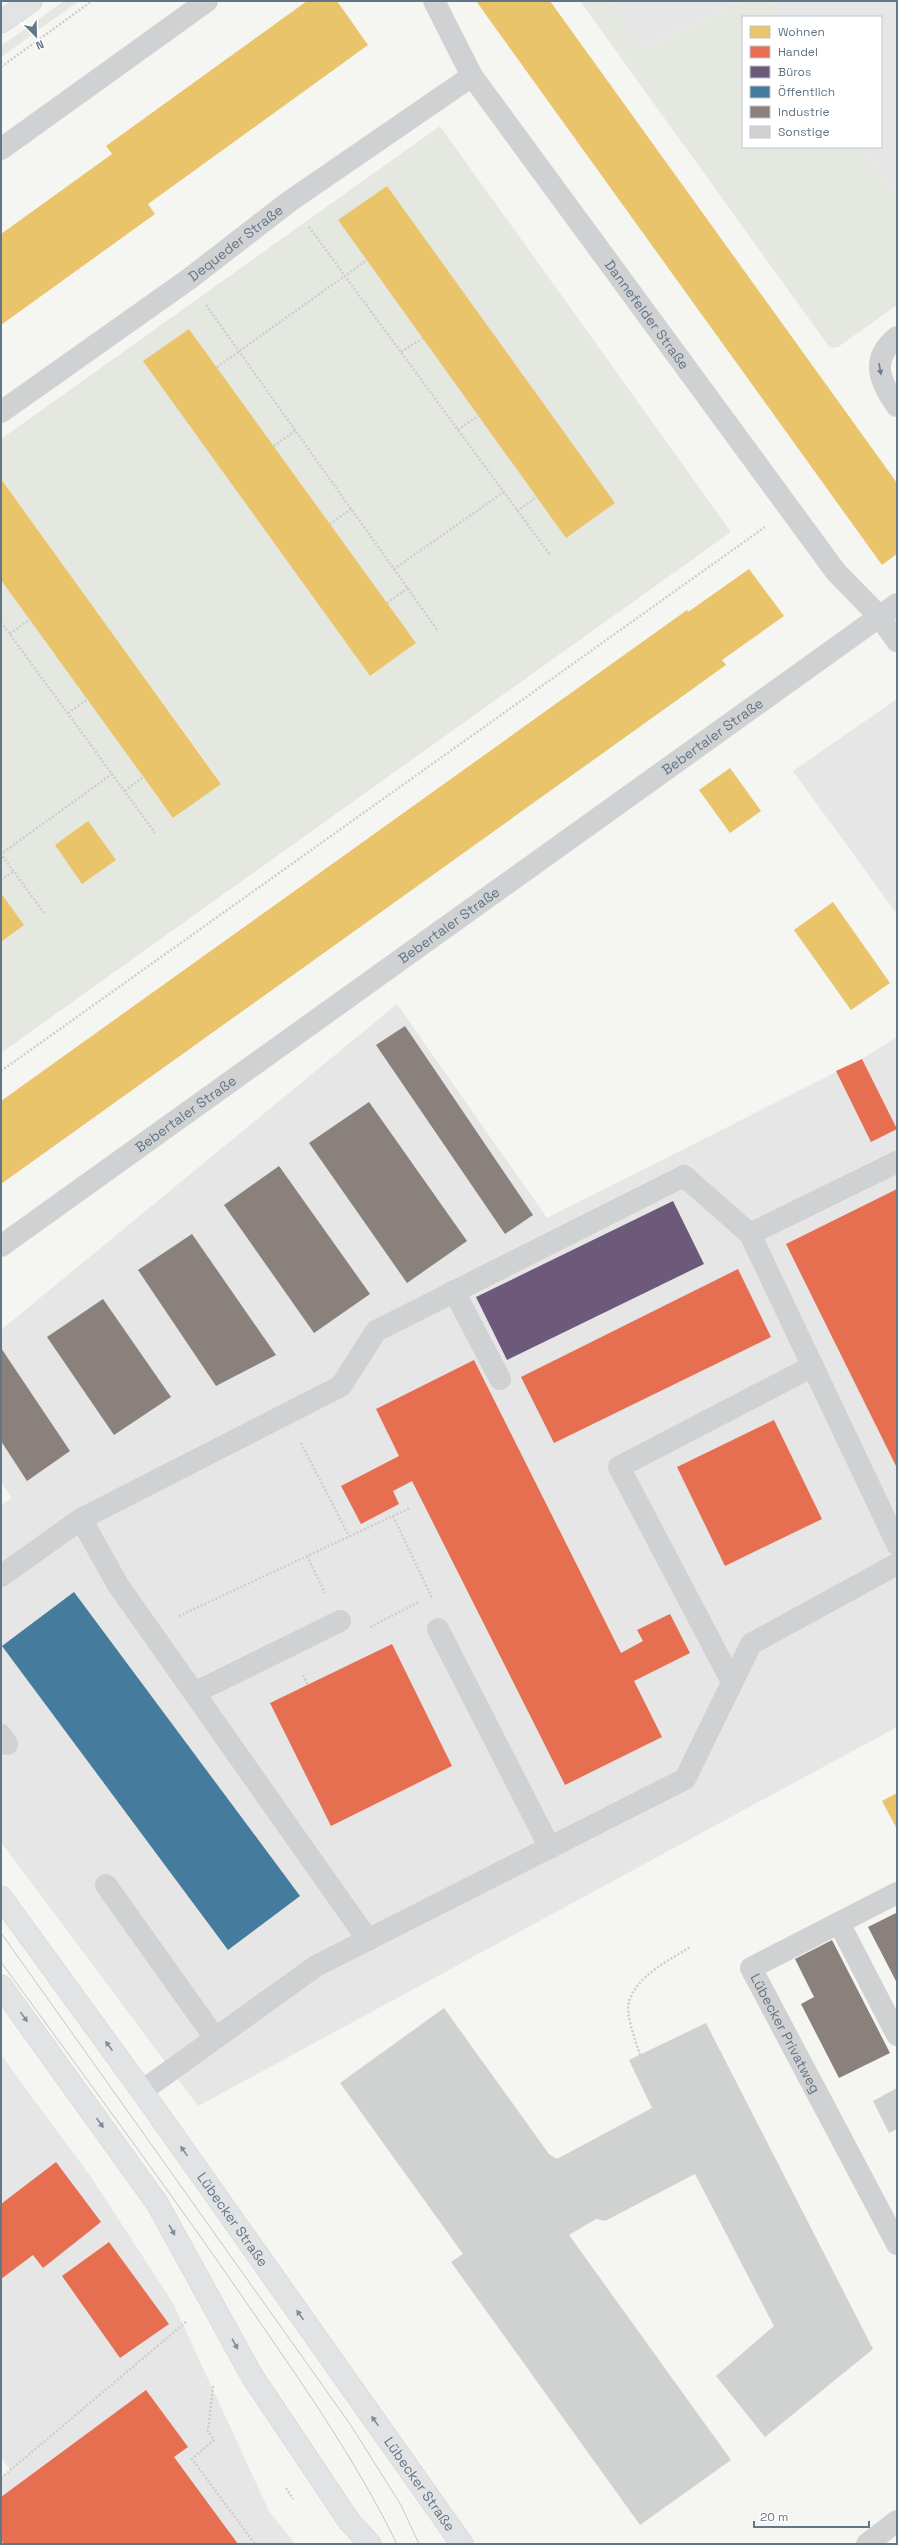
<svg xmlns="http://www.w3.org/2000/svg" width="898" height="2545" viewBox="0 0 898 2545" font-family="'Space Grotesk',sans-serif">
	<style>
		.built { fill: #e5e6e5 }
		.green { fill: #e4e8e0; fill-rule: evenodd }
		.homes { fill: #e9c46a }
		.shops { fill: #e76f51 }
		.offices { fill: #6d597a }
		.public { fill: #457b9d }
		.industry { fill: #8a817c }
		.building { fill: #d0d2d1 }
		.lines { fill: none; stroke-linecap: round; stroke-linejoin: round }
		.major-casing { stroke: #d0d2d2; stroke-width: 23 }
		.path { stroke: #cecece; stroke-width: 2.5; stroke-dasharray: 2 2; stroke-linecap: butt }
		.minor { stroke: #d0d1d2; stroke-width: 22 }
		.major { stroke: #e2e3e4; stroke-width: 22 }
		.tram { stroke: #c5c6c7; stroke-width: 1 }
		.oneway { fill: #6d7f8e }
		.oneway2 { fill: #7c8c99 }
		.labels { text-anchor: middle; stroke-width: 4; stroke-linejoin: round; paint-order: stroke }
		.street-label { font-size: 14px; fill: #627686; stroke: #fff }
	</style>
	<rect width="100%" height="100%" fill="#f5f5f2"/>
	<!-- built -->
	<g class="built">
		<path d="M610 1H739L644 48Z"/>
		<path d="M771 1H897V199L864 147H881V17H781Z"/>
		<path d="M897 699V914L793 771Z"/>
		<path d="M397 1004 547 1218 862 1059 897 1037V1727L198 2106 1 1842V1505L12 1498 1 1482V1330Z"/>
		<path d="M1 2055 91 2177 173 2303 269 2511 295 2544H1V2478L10 2470 1 2457Z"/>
	</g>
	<!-- green -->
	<g class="green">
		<path d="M64 1H79L1 57V46Z"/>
		<path d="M580 1H610L645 48 739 1H771L781 17H743V147H864L897 199V305L838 347 830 348Z"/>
		<path d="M440 126 731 532 1 1053V942L24 925 1 893V580L173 818 221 783 1 479V439ZM387 186 614 503 339 220ZM189 329 416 643 370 676 144 361Z"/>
	</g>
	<!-- homes -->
	<g class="homes">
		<path d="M307 1H337L368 45 148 204 155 214 1 325V234L112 154 106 146Z"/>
		<path d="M476 1H550L897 483V554L882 565Z"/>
		<path d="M387 186 615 503 566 538 338 220Z"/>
		<path d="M189 329 416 643 370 676 143 361Z"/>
		<path d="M1 479 221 784 173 818 1 580Z"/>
		<path d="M749 569 784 616 722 660 726 665 1 1184V1101L687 610 688 612Z"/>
		<path d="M730 768 761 811 730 833 699 790Z"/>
		<path d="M88 821 116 860 82 884 55 845Z"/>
		<path d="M1 893 24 925 1 942Z"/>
		<path d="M833 902 890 983 851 1010 794 930Z"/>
		<path d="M897 1793V1829L882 1801Z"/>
	</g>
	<!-- shops -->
	<g class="shops">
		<path d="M862 1059 897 1129 871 1142 836 1071Z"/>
		<path d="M897 1189V1468L786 1244Z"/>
		<path d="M738 1269 771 1337 554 1443 521 1377Z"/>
		<path d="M474 1360 621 1653 643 1641 637 1630 670 1614 690 1653 634 1681 662 1737 565 1785 412 1481 393 1491 399 1504 361 1524 341 1486 399 1456 376 1409Z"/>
		<path d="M774 1420 822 1519 725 1566 677 1467Z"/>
		<path d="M392 1644 452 1766 331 1826 270 1703Z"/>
		<path d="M56 2162 101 2222 43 2268 33 2255 1 2279V2204Z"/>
		<path d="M109 2242 169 2324 120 2358 62 2276Z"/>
		<path d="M146 2390 188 2447 174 2457 238 2544H4L1 2540V2497Z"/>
	</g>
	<!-- offices -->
	<path class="offices" d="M673 1201 704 1264 507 1360 476 1297Z"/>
	<!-- public -->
	<path class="public" d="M74 1592 300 1896 228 1950 2 1646Z"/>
	<!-- industry -->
	<g class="industry">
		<path d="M405 1026 533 1215 505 1234 376 1045Z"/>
		<path d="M369 1102 467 1241 407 1283 309 1143Z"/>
		<path d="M279 1166 370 1294 314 1333 224 1205Z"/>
		<path d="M192 1234 276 1355 216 1386 138 1270Z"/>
		<path d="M103 1299 171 1397 114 1435 47 1337Z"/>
		<path d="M1 1348 70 1451 27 1481 1 1441Z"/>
		<path d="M896 1913 897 1916V1983L868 1927Z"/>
		<path d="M832 1940 890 2053 839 2078 801 2004 814 1997 795 1959Z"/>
	</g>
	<!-- building -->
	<g class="building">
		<path d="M444 2008 549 2154 557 2159 652 2108 629 2060 706 2023 873 2349 765 2437 716 2376 774 2326 695 2174 605 2221 596 2219 569 2235 731 2460 640 2525 451 2262 463 2254 340 2083Z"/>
		<path d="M897 2088V2129L889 2133 873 2101Z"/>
	</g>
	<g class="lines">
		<!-- major casing -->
		<g class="major-casing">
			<g id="major">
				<path d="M1 22 31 1"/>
				<path id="s5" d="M1 1897 142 2091 462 2544"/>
				<path d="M1 1986 157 2203 252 2376 349 2521 370 2544"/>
			</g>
		</g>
		<!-- path -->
		<g class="path">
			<path d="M1 67 92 1"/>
			<path d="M309 227 550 555"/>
			<path d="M206 305 438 631"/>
			<path d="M401 352 423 338"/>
			<path d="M217 367 367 260"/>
			<path d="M458 430 479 415"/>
			<path d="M274 446 295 431"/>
			<path d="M517 511 537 497"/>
			<path d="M330 524 351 509"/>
			<path d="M394 569 504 492"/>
			<path d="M387 603 408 588"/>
			<path d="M1 622 155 833"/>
			<path d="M10 634 29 620"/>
			<path d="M68 713 87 700"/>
			<path d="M125 791 143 777"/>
			<path d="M1 880 14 871"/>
			<path d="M44 913 1 854 112 774"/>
			<path d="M1 1071 765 527"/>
			<path d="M301 1443 349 1536"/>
			<path d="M393 1516 432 1598"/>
			<path d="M307 1556 325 1593"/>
			<path d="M179 1616 410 1508"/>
			<path d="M370 1627 419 1602"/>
			<path d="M303 1675 308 1685"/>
			<path d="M640 2055C636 2042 625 2014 629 2001 639 1974 667 1962 690 1947"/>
			<path d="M213 2386 208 2431 214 2440 192 2459 255 2544"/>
			<path d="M1 2478 186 2322"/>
			<path d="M286 2488 293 2499"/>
		</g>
		<!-- minor -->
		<g class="minor">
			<path id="s1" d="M434 1 472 76 836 572 879 616 897 641"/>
			<path d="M1 149 207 1"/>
			<path d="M897 337C870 359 879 381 897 406"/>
			<path id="s2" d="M1 412 189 279 290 201 472 76"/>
			<path d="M897 1162 750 1234 897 1544"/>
			<path id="s3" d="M1 1246 897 604"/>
			<path d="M454 1291 500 1379"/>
			<path d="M81 1519 118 1585 368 1940"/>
			<path d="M1 1576 81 1519 341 1386 376 1331 684 1176 750 1234"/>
			<path d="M438 1629 550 1848"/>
			<path d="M732 1682 619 1467 813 1366"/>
			<path d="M194 1693 340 1621"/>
			<path d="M1 1735 7 1744"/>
			<path d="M106 1885 215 2038"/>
			<path id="s4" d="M897 1893 751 1968 897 2244"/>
			<path d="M839 1923 897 2035"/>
			<path d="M142 2091 316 1966 685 1779 751 1644 897 1564"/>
			<path d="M867 2544 897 2521"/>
		</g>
		<!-- major -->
		<use href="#major" class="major"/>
		<!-- tram -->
		<g class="tram">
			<path d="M1 1933 350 2424 401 2505 419 2544"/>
			<path d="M1 1962C87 2080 175 2198 257 2318 308 2392 358 2464 397 2544"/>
		</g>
	</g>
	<!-- one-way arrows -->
	<defs><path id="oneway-solid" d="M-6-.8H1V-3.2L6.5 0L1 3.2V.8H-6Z"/></defs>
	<use class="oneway" href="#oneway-solid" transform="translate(880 369) rotate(80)"/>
	<g class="oneway2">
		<use href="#oneway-solid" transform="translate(24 2017) rotate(54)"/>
		<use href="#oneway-solid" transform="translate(109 2046) rotate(-126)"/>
		<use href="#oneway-solid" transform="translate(100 2123) rotate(54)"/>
		<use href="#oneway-solid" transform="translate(184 2151) rotate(-125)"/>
		<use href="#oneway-solid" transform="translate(172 2230) rotate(61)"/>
		<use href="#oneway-solid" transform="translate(300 2315) rotate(-125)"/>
		<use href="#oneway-solid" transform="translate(235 2344) rotate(61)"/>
		<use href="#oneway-solid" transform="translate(375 2421) rotate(-125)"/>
	</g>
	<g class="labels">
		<!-- street labels -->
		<g class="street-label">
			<text dy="5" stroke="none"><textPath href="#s2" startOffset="289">Dequeder Straße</textPath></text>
			<text dy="5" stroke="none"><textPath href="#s1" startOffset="380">Dannefelder Straße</textPath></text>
			<text dy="5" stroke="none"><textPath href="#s3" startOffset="875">Bebertaler Straße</textPath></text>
			<text dy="5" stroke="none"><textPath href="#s3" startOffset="551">Bebertaler Straße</textPath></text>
			<text dy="5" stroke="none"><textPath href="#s3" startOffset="227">Bebertaler Straße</textPath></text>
			<text dy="5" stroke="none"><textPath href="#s4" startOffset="238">Lübecker Privatweg</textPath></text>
			<text dy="5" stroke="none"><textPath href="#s5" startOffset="397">Lübecker Straße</textPath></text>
			<text dy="5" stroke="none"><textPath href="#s5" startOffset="721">Lübecker Straße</textPath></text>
		</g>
	</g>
	<!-- border -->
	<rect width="898" height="2545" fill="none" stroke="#627686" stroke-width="4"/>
	<!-- legend -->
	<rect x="742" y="16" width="140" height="132" fill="#ffffff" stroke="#c0c8cf"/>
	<rect x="750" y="26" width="20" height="12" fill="#e9c46a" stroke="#c0c8cf"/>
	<text x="778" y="36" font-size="12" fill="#627686">Wohnen</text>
	<rect x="750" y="46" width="20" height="12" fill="#e76f51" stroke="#c0c8cf"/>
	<text x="778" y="56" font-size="12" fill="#627686">Handel</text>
	<rect x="750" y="66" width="20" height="12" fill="#6d597a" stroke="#c0c8cf"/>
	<text x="778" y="76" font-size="12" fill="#627686">Büros</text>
	<rect x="750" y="86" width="20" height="12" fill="#457b9d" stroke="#c0c8cf"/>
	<text x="778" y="96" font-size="12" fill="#627686">Öffentlich</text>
	<rect x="750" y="106" width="20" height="12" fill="#8a817c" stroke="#c0c8cf"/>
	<text x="778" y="116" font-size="12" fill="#627686">Industrie</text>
	<rect x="750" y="126" width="20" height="12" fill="#d0d2d1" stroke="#c0c8cf"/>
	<text x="778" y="136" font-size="12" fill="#627686">Sonstige</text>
	<!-- north arrow -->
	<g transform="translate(36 36) rotate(157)" stroke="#ffffff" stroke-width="3" paint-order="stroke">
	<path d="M0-3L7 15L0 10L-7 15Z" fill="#627686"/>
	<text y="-6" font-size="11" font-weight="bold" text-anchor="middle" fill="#627686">N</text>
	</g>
	<!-- scale -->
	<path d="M754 2521v6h115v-6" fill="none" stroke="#627686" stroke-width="2"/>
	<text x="760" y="2521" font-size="12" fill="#627686" stroke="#ffffff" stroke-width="3" paint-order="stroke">20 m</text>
</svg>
